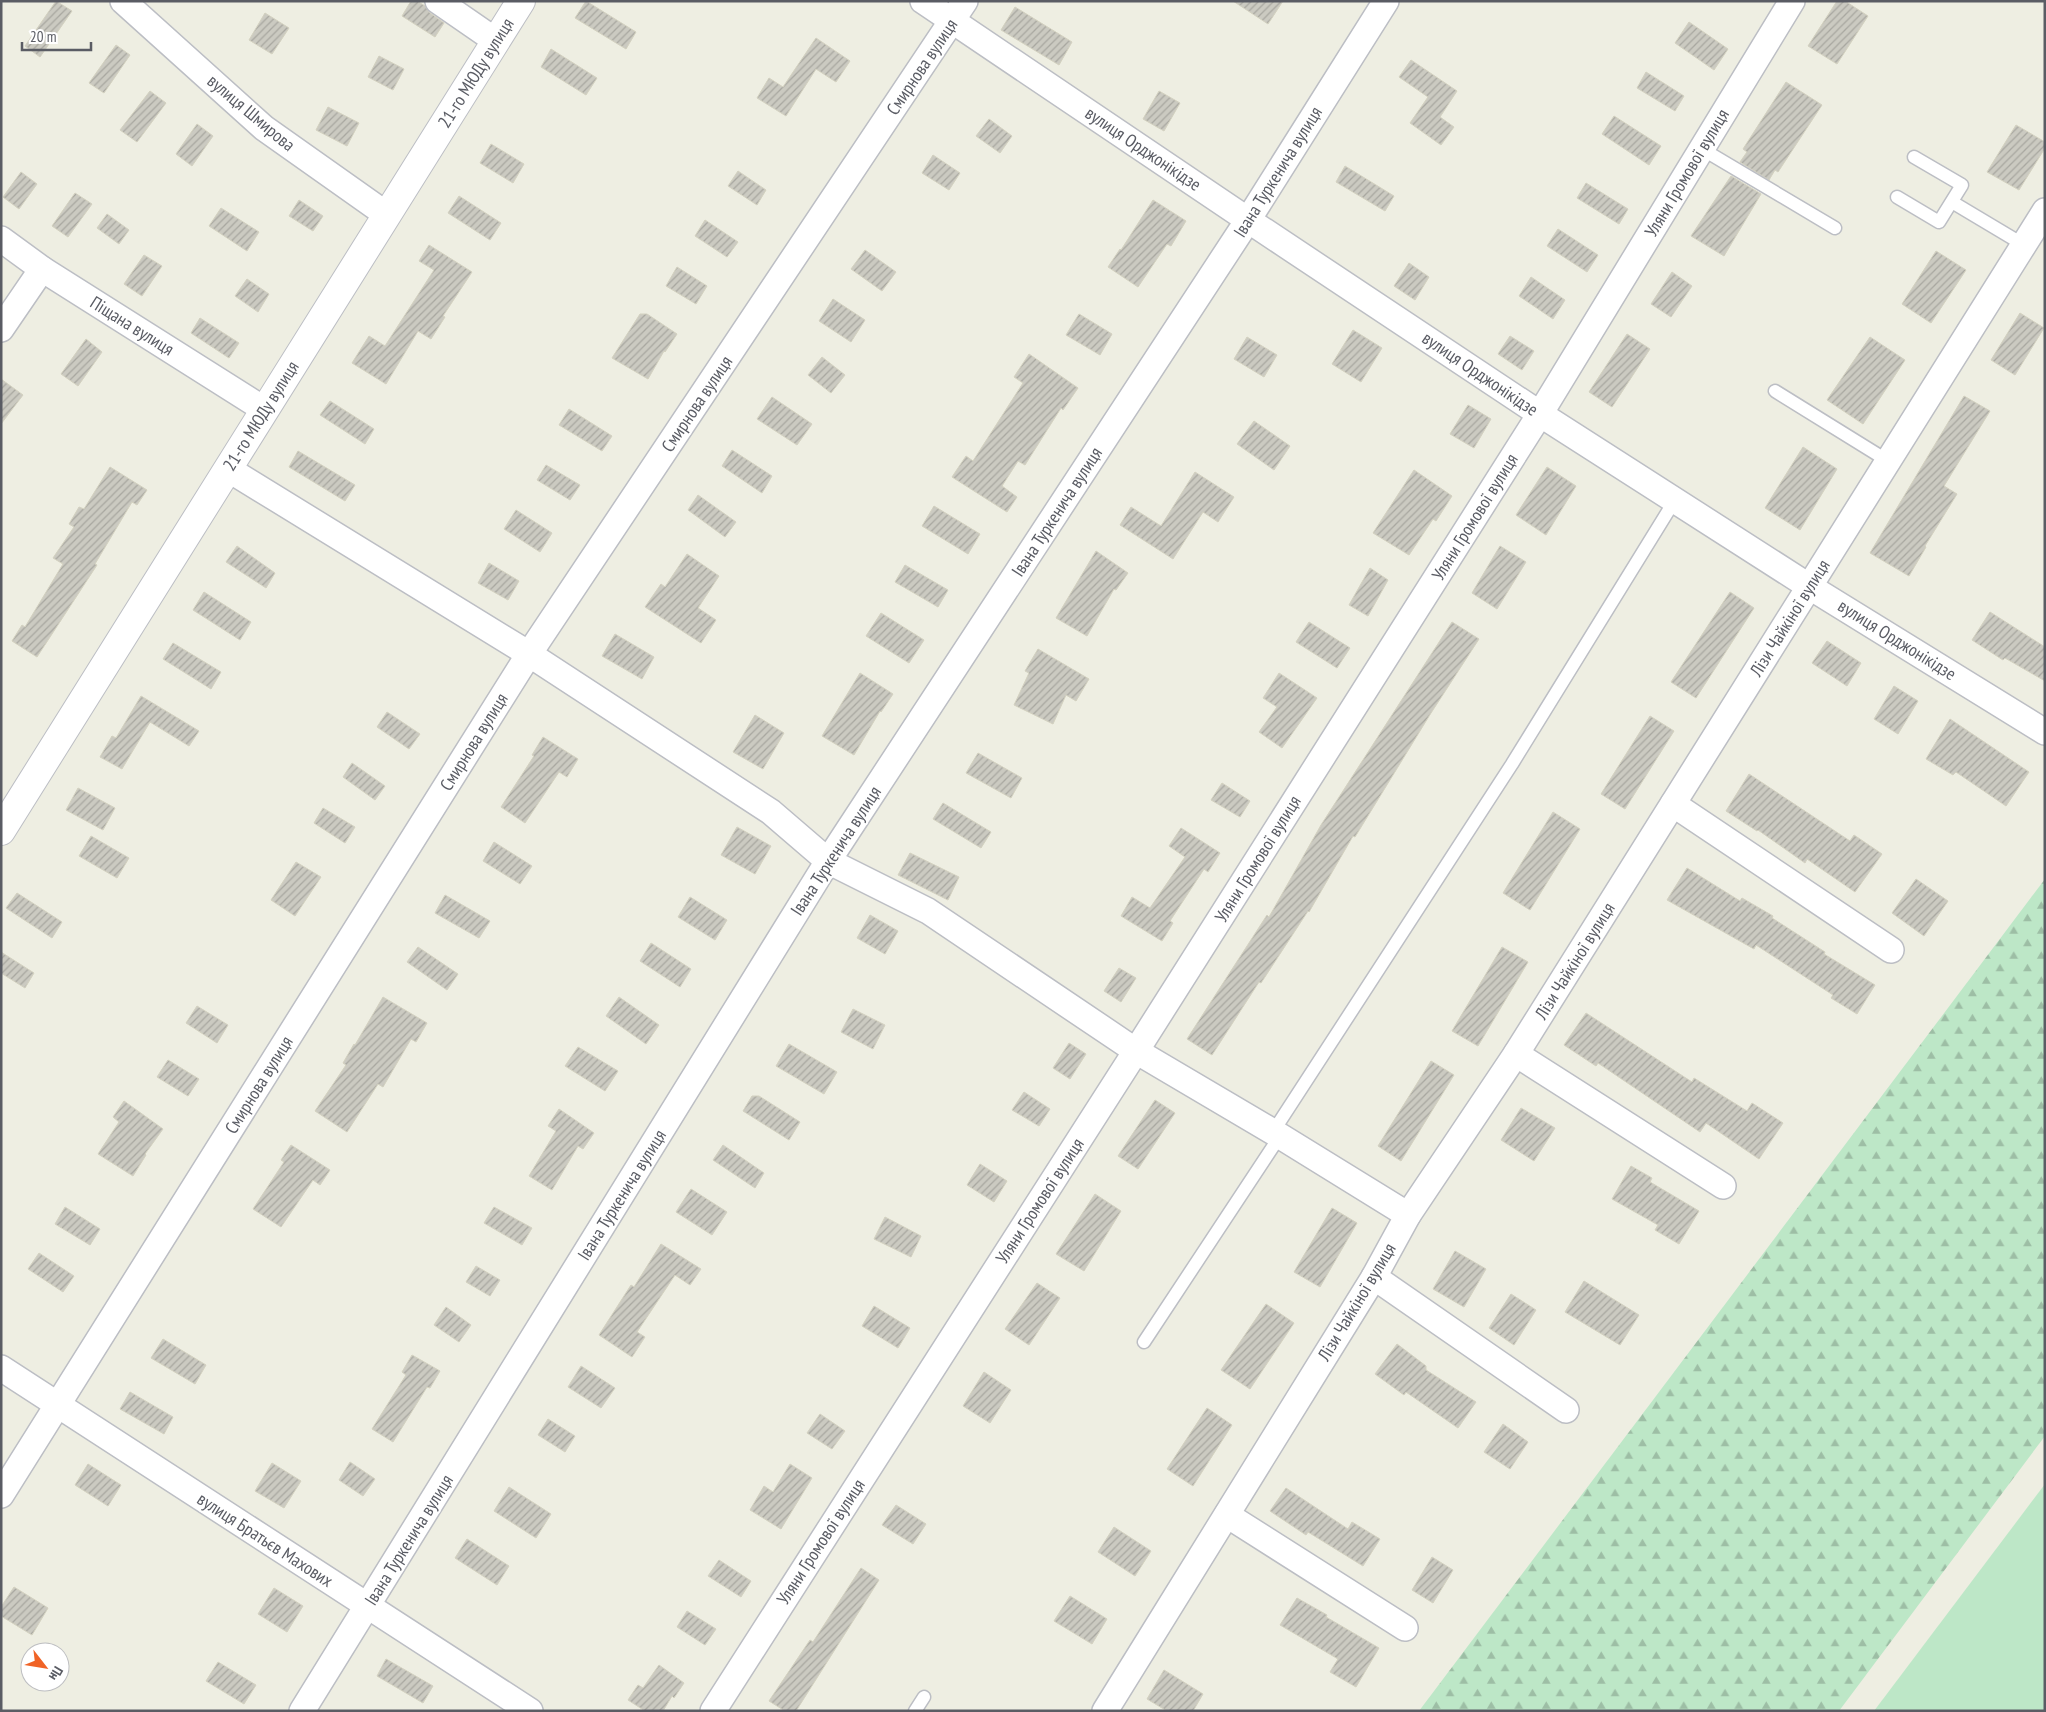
<svg xmlns="http://www.w3.org/2000/svg" width="2046" height="1712" viewBox="0 0 2046 1712" font-family="'PT Sans Narrow',sans-serif">
	<style>
		.green { fill: #bde7c7 }
		.forest { fill: url(#forest-firs) }
		.building { fill: url(#building-hatch); stroke: #d3d1c0 }
		.lines { fill: none; stroke-linecap: round; stroke-linejoin: round }
		.service-casing { stroke: #bcbec4; stroke-width: 15 }
		.minor-casing { stroke: #bcbec4; stroke-width: 28 }
		.tertiary-casing { stroke: #bcbec4; stroke-width: 30 }
		.service { stroke: #fff; stroke-width: 12 }
		.minor { stroke: #fff; stroke-width: 25 }
		.tertiary { stroke: #fff; stroke-width: 28 }
		.labels { text-anchor: middle; stroke-width: 4; stroke-linejoin: round; paint-order: stroke }
		.street-label { font-size: 18px; fill: #5a5c64; stroke: #fff }
	</style>
	<defs>
		<pattern id="forest-firs" width="22" height="20" patternUnits="userSpaceOnUse" patternTransform="scale(1.25)"><rect width="22" height="20" fill="#bde7c7"/><path d="M5 1l3.5 6h-7zM16 11l3.5 6h-7z" fill="#9dbea5"/></pattern>
		<pattern id="building-hatch" width="6" height="6" patternUnits="userSpaceOnUse" patternTransform="scale(1.25)"><rect width="6" height="6" fill="#cbcac1"/><path d="M-1 1l2-2M0 6l6-6M5 7l2-2" fill="none" stroke="#a8a7a0"/></pattern>
	</defs>
	<rect width="100%" height="100%" fill="#eeeee2"/>
	<!-- green -->
	<path class="green" d="M2045 1484V1711H1874Z"/>
	<!-- forest -->
	<path class="forest" d="M2045 879V1436L1839 1711H1419Z"/>
	<!-- building -->
	<g class="building">
		<path d="M56 1 72 11 40 57 25 46Z"/>
		<path d="M411 1H417L425 6 430 13 444 23 435 37 402 16Z"/>
		<path d="M586 1 636 32 626 49 575 18Z"/>
		<path d="M1233 1H1283L1268 24Z"/>
		<path d="M1837 1H1845L1868 16 1837 64 1808 46Z"/>
		<path d="M1015 7 1072 42 1059 65 1001 30Z"/>
		<path d="M265 13 289 28 272 54 249 40Z"/>
		<path d="M1689 22 1728 49 1714 70 1675 43Z"/>
		<path d="M816 38 850 61 836 82 816 69 786 116 757 98 769 78 783 87Z"/>
		<path d="M116 45 130 55 104 93 89 83Z"/>
		<path d="M551 49 597 78 586 95 541 67Z"/>
		<path d="M379 56 404 69 393 90 368 77Z"/>
		<path d="M1411 60 1457 91 1440 117 1454 127 1441 145 1410 123 1428 97 1399 77Z"/>
		<path d="M1646 72 1684 96 1675 111 1637 88Z"/>
		<path d="M1786 82 1822 105 1778 172 1775 170 1769 180 1740 162 1747 152 1743 149Z"/>
		<path d="M150 91 166 103 137 142 120 130Z"/>
		<path d="M1159 91 1180 103 1164 131 1143 119Z"/>
		<path d="M328 107 359 123 347 146 316 130Z"/>
		<path d="M1614 116 1661 146 1649 165 1602 134Z"/>
		<path d="M989 119 1012 136 1000 153 976 136Z"/>
		<path d="M197 124 213 136 192 166 176 154Z"/>
		<path d="M2016 125 2045 142V148L2019 190 1987 172Z"/>
		<path d="M491 144 524 164 513 183 480 163Z"/>
		<path d="M933 155 960 173 949 190 922 173Z"/>
		<path d="M1345 166 1394 196 1385 211 1336 182Z"/>
		<path d="M738 171 766 190 757 205 728 186Z"/>
		<path d="M21 172 37 184 19 209 3 197Z"/>
		<path d="M1731 176 1761 194 1724 256 1691 236Z"/>
		<path d="M1586 183 1628 209 1619 224 1577 198Z"/>
		<path d="M75 193 92 204 68 237 52 226Z"/>
		<path d="M459 196 501 223 490 240 448 213Z"/>
		<path d="M299 200 323 216 313 231 289 216Z"/>
		<path d="M1153 200 1186 221 1171 246 1167 244 1138 287 1108 267 1120 249 1121 250Z"/>
		<path d="M221 208 259 232 247 251 209 226Z"/>
		<path d="M107 214 129 230 119 244 97 228Z"/>
		<path d="M705 220 738 242 727 257 695 236Z"/>
		<path d="M1558 229 1598 255 1587 272 1547 246Z"/>
		<path d="M429 245 472 272 443 316 445 317 431 339 418 331 386 384 352 363 369 336 385 346 434 270 419 261Z"/>
		<path d="M865 250 896 272 882 291 851 269Z"/>
		<path d="M1936 251 1966 270 1931 323 1902 304Z"/>
		<path d="M144 255 162 266 142 296 124 284Z"/>
		<path d="M1409 263 1429 277 1415 300 1394 286Z"/>
		<path d="M677 267 707 286 696 304 666 286Z"/>
		<path d="M1672 272 1692 286 1671 317 1651 304Z"/>
		<path d="M1531 277 1565 300 1553 319 1519 296Z"/>
		<path d="M247 279 269 294 258 312 235 296Z"/>
		<path d="M833 299 865 320 851 342 819 321Z"/>
		<path d="M2020 313 2044 328 2015 375 1991 360Z"/>
		<path d="M640 314H647L677 334 665 352 664 351 648 379 612 358Z"/>
		<path d="M1079 314 1112 334 1100 355 1066 335Z"/>
		<path d="M200 318 239 343 229 358 191 333Z"/>
		<path d="M1353 330 1382 348 1361 382 1332 364Z"/>
		<path d="M1627 334 1650 349 1612 407 1589 392Z"/>
		<path d="M1510 336 1534 351 1522 370 1498 354Z"/>
		<path d="M1247 337 1277 355 1264 377 1234 359Z"/>
		<path d="M1870 337 1905 360 1863 424 1827 400Z"/>
		<path d="M86 339 102 352 78 386 61 374Z"/>
		<path d="M1029 354 1078 388 1063 410 1061 408 1025 465 1018 461 1002 486 1017 497 1007 512 952 477 966 456 973 461 1023 383 1014 377Z"/>
		<path d="M822 357 845 375 831 393 808 375Z"/>
		<path d="M1 379 23 395 1 424Z"/>
		<path d="M1964 396 1990 411 1944 486 1957 494 1925 546 1926 547 1909 576 1870 553Z"/>
		<path d="M772 397 812 424 797 445 757 419Z"/>
		<path d="M330 401 374 429 365 444 320 415Z"/>
		<path d="M1468 405 1491 419 1474 448 1450 434Z"/>
		<path d="M569 409 612 436 602 451 559 425Z"/>
		<path d="M1254 421 1290 446 1274 470 1237 444Z"/>
		<path d="M1803 447 1837 469 1800 530 1765 508Z"/>
		<path d="M732 450 772 476 762 493 722 466Z"/>
		<path d="M298 451 355 485 345 501 289 467Z"/>
		<path d="M546 465 580 485 570 500 537 480Z"/>
		<path d="M110 467 147 490 137 505 132 502 95 564 97 565 37 657 12 641 22 625 25 627 63 564 53 558 74 527 69 524 79 507 84 509Z"/>
		<path d="M1547 467 1576 486 1546 535 1516 515Z"/>
		<path d="M1414 470 1452 496 1436 521 1433 519 1409 555 1373 533Z"/>
		<path d="M1195 472 1234 497 1218 522 1203 512 1173 559 1120 525 1131 507 1161 526Z"/>
		<path d="M698 495 736 522 725 537 688 510Z"/>
		<path d="M934 506 980 534 968 554 922 526Z"/>
		<path d="M516 510 552 533 540 552 504 529Z"/>
		<path d="M237 546 275 573 266 588 226 562Z"/>
		<path d="M1500 546 1526 562 1497 609 1472 593Z"/>
		<path d="M1096 551 1128 573 1116 590 1114 589 1087 636 1056 618Z"/>
		<path d="M687 554 719 576 698 608 716 620 701 643 645 607 661 584 665 587Z"/>
		<path d="M489 563 519 581 508 600 478 583Z"/>
		<path d="M905 565 948 590 938 607 895 582Z"/>
		<path d="M1370 568 1388 580 1368 616 1349 605Z"/>
		<path d="M204 592 251 622 240 640 193 610Z"/>
		<path d="M1730 592 1754 608 1696 698 1671 682Z"/>
		<path d="M1990 612 2045 647V681L2005 658 2003 660 1972 640Z"/>
		<path d="M881 613 924 640 909 663 866 636Z"/>
		<path d="M1309 622 1350 648 1337 668 1296 642Z"/>
		<path d="M1452 622 1479 639 1431 713 1355 837 1353 836 1309 912 1308 911 1261 983 1259 982 1212 1055 1187 1039 1267 915 1269 917 1321 825Z"/>
		<path d="M615 634 654 657 642 679 602 656Z"/>
		<path d="M1827 641 1861 663 1847 686 1812 663Z"/>
		<path d="M173 643 221 672 211 689 163 659Z"/>
		<path d="M1038 649 1089 679 1076 701 1066 695 1053 724 1014 705 1029 673 1025 671Z"/>
		<path d="M860 673 893 694 881 712 880 711 854 755 822 736Z"/>
		<path d="M1279 673 1317 698 1282 748 1259 732 1277 707 1263 698Z"/>
		<path d="M1894 686 1918 701 1898 734 1874 719Z"/>
		<path d="M141 696 199 731 189 746 150 722 122 769 100 757 112 736 116 738Z"/>
		<path d="M387 712 420 734 409 749 377 727Z"/>
		<path d="M755 715 784 733 763 769 733 752Z"/>
		<path d="M1650 716 1674 731 1625 809 1601 794Z"/>
		<path d="M1950 719 2029 772 2006 806 1956 772 1953 775 1926 759Z"/>
		<path d="M543 737 578 759 567 777 559 772 525 823 501 807 534 756 532 755Z"/>
		<path d="M978 753 1022 778 1011 798 966 773Z"/>
		<path d="M352 763 385 786 375 800 343 777Z"/>
		<path d="M1749 774 1850 841 1854 835 1882 854 1855 892 1807 859 1805 863 1758 830 1757 831 1726 811Z"/>
		<path d="M1222 783 1250 801 1240 817 1211 800Z"/>
		<path d="M78 788 115 808 103 830 66 810Z"/>
		<path d="M943 803 991 832 981 848 933 819Z"/>
		<path d="M323 808 355 827 345 843 314 823Z"/>
		<path d="M1553 812 1580 829 1530 910 1503 893Z"/>
		<path d="M737 827 771 846 755 874 721 855Z"/>
		<path d="M1181 828 1220 853 1208 872 1204 869 1170 921 1173 923 1162 941 1121 916 1132 897 1150 908 1185 857 1169 846Z"/>
		<path d="M91 836 129 858 117 878 79 856Z"/>
		<path d="M494 842 532 866 520 884 483 861Z"/>
		<path d="M910 853 959 877 948 900 898 875Z"/>
		<path d="M296 862 321 877 295 916 271 900Z"/>
		<path d="M1687 868 1740 901 1742 898 1773 916 1772 918 1825 952 1824 954 1875 985 1857 1014 1831 998 1833 995 1756 945 1754 949 1667 900Z"/>
		<path d="M1916 879 1948 901 1924 936 1892 913Z"/>
		<path d="M17 893 62 922 52 938 6 908Z"/>
		<path d="M445 895 490 921 479 938 435 913Z"/>
		<path d="M690 897 727 920 715 940 678 917Z"/>
		<path d="M870 915 898 931 885 954 857 938Z"/>
		<path d="M651 943 691 969 680 987 640 961Z"/>
		<path d="M418 947 458 974 447 990 407 962Z"/>
		<path d="M1502 947 1528 962 1478 1046 1452 1031Z"/>
		<path d="M1 952 34 973 25 988 1 973Z"/>
		<path d="M1119 968 1136 978 1121 1002 1104 991Z"/>
		<path d="M383 997 427 1023 416 1042 411 1039 383 1087 378 1084 347 1132 315 1111 346 1065 343 1063 354 1044 355 1045Z"/>
		<path d="M619 997 659 1025 646 1044 606 1016Z"/>
		<path d="M197 1006 228 1025 217 1043 186 1023Z"/>
		<path d="M853 1009 885 1025 873 1049 841 1032Z"/>
		<path d="M1586 1013 1692 1082 1694 1078 1747 1111 1752 1103 1783 1123 1759 1159 1706 1123 1700 1132 1598 1063 1596 1066 1564 1045Z"/>
		<path d="M1069 1043 1086 1054 1070 1079 1053 1068Z"/>
		<path d="M789 1044 837 1072 824 1094 776 1066Z"/>
		<path d="M578 1047 618 1071 605 1091 565 1066Z"/>
		<path d="M168 1060 199 1079 188 1096 157 1077Z"/>
		<path d="M1431 1061 1454 1075 1401 1161 1378 1146Z"/>
		<path d="M1024 1092 1050 1109 1039 1126 1012 1110Z"/>
		<path d="M752 1096H759L800 1122 789 1140 743 1111Z"/>
		<path d="M1155 1100 1175 1113 1138 1169 1118 1156Z"/>
		<path d="M124 1101 163 1129 145 1154 146 1155 133 1176 98 1154 119 1122 113 1117Z"/>
		<path d="M1521 1108 1555 1128 1534 1161 1501 1140Z"/>
		<path d="M559 1109 594 1133 583 1149 578 1146 552 1190 529 1176 556 1131 548 1126Z"/>
		<path d="M291 1145 330 1170 320 1185 313 1180 281 1227 253 1209 284 1162 281 1160Z"/>
		<path d="M723 1145 764 1173 755 1188 713 1160Z"/>
		<path d="M980 1164 1007 1181 994 1202 967 1185Z"/>
		<path d="M1631 1166 1652 1178 1650 1182 1699 1211 1679 1244 1655 1230 1658 1225 1612 1199Z"/>
		<path d="M691 1189 727 1212 712 1235 676 1212Z"/>
		<path d="M1095 1194 1121 1211 1084 1271 1056 1254Z"/>
		<path d="M65 1207 100 1229 90 1245 55 1224Z"/>
		<path d="M494 1207 532 1228 522 1245 484 1223Z"/>
		<path d="M1332 1208 1357 1223 1320 1287 1294 1272Z"/>
		<path d="M885 1217 921 1236 911 1257 874 1239Z"/>
		<path d="M661 1244 701 1269 690 1285 675 1275 637 1332 645 1337 632 1357 599 1335 631 1285 634 1287Z"/>
		<path d="M1455 1251 1486 1269 1464 1307 1433 1289Z"/>
		<path d="M39 1253 74 1276 63 1292 28 1269Z"/>
		<path d="M476 1266 500 1280 490 1296 466 1282Z"/>
		<path d="M1584 1281 1639 1315 1620 1345 1565 1312Z"/>
		<path d="M1037 1283 1060 1298 1029 1345 1005 1329Z"/>
		<path d="M1511 1294 1536 1310 1514 1345 1489 1328Z"/>
		<path d="M1266 1304 1294 1323 1250 1389 1221 1370Z"/>
		<path d="M874 1306 910 1328 898 1348 862 1326Z"/>
		<path d="M446 1307 471 1325 459 1342 434 1325Z"/>
		<path d="M163 1339 206 1365 195 1384 151 1358Z"/>
		<path d="M1397 1344 1426 1366V1370L1476 1402 1458 1428 1406 1392 1404 1395 1375 1374Z"/>
		<path d="M412 1355 440 1371 430 1388 427 1387 393 1442 372 1429 406 1375 402 1372Z"/>
		<path d="M581 1366 615 1388 601 1408 568 1387Z"/>
		<path d="M984 1372 1011 1390 990 1423 963 1406Z"/>
		<path d="M130 1392 173 1417 164 1434 120 1409Z"/>
		<path d="M1207 1408 1232 1425 1193 1486 1167 1469Z"/>
		<path d="M820 1414 845 1431 832 1449 807 1433Z"/>
		<path d="M548 1419 575 1436 565 1452 538 1435Z"/>
		<path d="M1503 1424 1528 1442 1510 1469 1484 1452Z"/>
		<path d="M350 1462 375 1479 363 1496 339 1480Z"/>
		<path d="M272 1463 301 1481 284 1508 255 1491Z"/>
		<path d="M88 1464 121 1485 108 1506 75 1485Z"/>
		<path d="M790 1464 812 1478 781 1529 750 1510 764 1486 773 1492Z"/>
		<path d="M509 1487 551 1514 536 1538 494 1511Z"/>
		<path d="M1286 1488 1348 1529 1352 1522 1380 1539 1363 1566 1308 1532 1306 1535 1270 1511Z"/>
		<path d="M896 1505 926 1524 913 1544 882 1525Z"/>
		<path d="M1114 1527 1151 1551 1135 1576 1098 1552Z"/>
		<path d="M467 1539 509 1566 497 1585 455 1558Z"/>
		<path d="M1432 1557 1453 1570 1433 1603 1412 1590Z"/>
		<path d="M719 1560 751 1581 741 1597 708 1576Z"/>
		<path d="M861 1568 879 1580 796 1711H785L769 1701 810 1640 813 1642Z"/>
		<path d="M14 1587 48 1608 32 1635 1 1616V1607Z"/>
		<path d="M274 1588 303 1606 287 1632 258 1614Z"/>
		<path d="M1070 1596 1107 1619 1092 1644 1054 1621Z"/>
		<path d="M1297 1598 1327 1615 1326 1617 1379 1648 1356 1687 1330 1672 1338 1659 1280 1625Z"/>
		<path d="M687 1611 716 1629 705 1645 677 1627Z"/>
		<path d="M386 1659 433 1686 423 1703 377 1676Z"/>
		<path d="M218 1662 256 1685 244 1704 206 1681Z"/>
		<path d="M659 1665 684 1683 674 1698 672 1696 663 1711H645L628 1700 638 1685 643 1688Z"/>
		<path d="M1164 1670 1203 1694 1193 1711H1167L1147 1699Z"/>
	</g>
	<g class="lines">
		<!-- service casing -->
		<g class="service-casing">
			<g id="service">
				<path d="M1702 149 1835 228"/>
				<path d="M1897 197 1939 222 1962 185 1914 157"/>
				<path d="M1952 202 2024 245"/>
				<path d="M1775 391 1888 461"/>
				<path d="M1273 1132 1512 764 1675 500"/>
				<path d="M1144 1342 1280 1136"/>
				<path d="M915 1711 924 1697"/>
			</g>
		</g>
		<!-- minor casing -->
		<g class="minor-casing">
			<g id="minor">
				<path d="M123 1 264 128 387 215"/>
				<path d="M438 1 496 41"/>
				<path d="M923 1 1248 220 1540 414 1810 587 2045 732"/>
				<path d="M1 239 42 269 265 410"/>
				<path d="M1 329 42 269"/>
				<path d="M228 469 529 654 771 812 828 861 928 911 1136 1051 1280 1136 1408 1215"/>
				<path d="M1673 804 1891 950"/>
				<path d="M1516 1054 1723 1186"/>
				<path d="M1374 1277 1566 1410"/>
				<path d="M1 1368 530 1711"/>
				<path d="M1 1495 529 654 965 1"/>
				<path d="M1227 1515 1405 1628"/>
				<path d="M302 1711 828 861 1248 220 1386 1"/>
				<path d="M713 1711 1136 1051 1540 414 1792 1"/>
				<path d="M1105 1711 1374 1277 1408 1215 1516 1054 2045 211"/>
			</g>
		</g>
		<!-- tertiary casing -->
		<g class="tertiary-casing">
			<path id="tertiary" d="M1 831 521 1"/>
		</g>
		<!-- service -->
		<use href="#service" class="service"/>
		<!-- minor -->
		<use href="#minor" class="minor"/>
		<!-- tertiary -->
		<use href="#tertiary" class="tertiary"/>
	</g>
	<g class="labels">
		<!-- street labels -->
		<g class="street-label">
			<text transform="translate(922 67) rotate(-56)" y="6">Смирнова вулиця</text>
			<text transform="translate(476 73) rotate(-58)" y="6">21-го МЮДу вулиця</text>
			<text transform="translate(251 113) rotate(40)" y="6">вулиця Шмирова</text>
			<text transform="translate(1143 149) rotate(34)" y="6">вулиця Орджонікідзе</text>
			<text transform="translate(1278 172) rotate(-58)" y="6">Івана Туркенича вулиця</text>
			<text transform="translate(1687 173) rotate(-59)" y="6">Уляни Громової вулиця</text>
			<text transform="translate(132 326) rotate(32)" y="6">Піщана вулиця</text>
			<text transform="translate(1480 374) rotate(34)" y="6">вулиця Орджонікідзе</text>
			<text transform="translate(697 404) rotate(-56)" y="6">Смирнова вулиця</text>
			<text transform="translate(261 416) rotate(-58)" y="6">21-го МЮДу вулиця</text>
			<text transform="translate(1057 512) rotate(-57)" y="6">Івана Туркенича вулиця</text>
			<text transform="translate(1475 517) rotate(-58)" y="6">Уляни Громової вулиця</text>
			<text transform="translate(1790 618) rotate(-58)" y="6">Лізи Чайкіної вулиця</text>
			<text transform="translate(1897 640) rotate(32)" y="6">вулиця Орджонікідзе</text>
			<text transform="translate(474 742) rotate(-58)" y="6">Смирнова вулиця</text>
			<text transform="translate(836 851) rotate(-57)" y="6">Івана Туркенича вулиця</text>
			<text transform="translate(1258 859) rotate(-58)" y="6">Уляни Громової вулиця</text>
			<text transform="translate(1575 961) rotate(-58)" y="6">Лізи Чайкіної вулиця</text>
			<text transform="translate(259 1085) rotate(-58)" y="6">Смирнова вулиця</text>
			<text transform="translate(622 1195) rotate(-58)" y="6">Івана Туркенича вулиця</text>
			<text transform="translate(1040 1201) rotate(-57)" y="6">Уляни Громової вулиця</text>
			<text transform="translate(1357 1302) rotate(-59)" y="6">Лізи Чайкіної вулиця</text>
			<text transform="translate(265 1540) rotate(33)" y="6">вулиця Братьєв Махових</text>
			<text transform="translate(409 1540) rotate(-58)" y="6">Івана Туркенича вулиця</text>
			<text transform="translate(821 1542) rotate(-57)" y="6">Уляни Громової вулиця</text>
		</g>
	</g>
	<!-- border -->
	<rect width="2046" height="1712" fill="none" stroke="#5a5c64" stroke-width="5"/>
	<!-- north arrow -->
	<g transform="translate(45 1667) rotate(121)"><circle r="24" fill="#ffffff" stroke="#bdbec1"/>
	<path d="M0-4L9 19L0 12L-9 19Z" fill="#f06326"/>
	<text y="-8" font-size="14" font-weight="bold" text-anchor="middle" fill="#5a5c64">Пн</text>
	</g>
	<!-- scale -->
	<path d="M22 42v8h69v-8" fill="none" stroke="#5a5c64" stroke-width="2.5"/>
	<text x="30" y="42" font-size="15" fill="#5a5c64" stroke="#ffffff" stroke-width="4" paint-order="stroke">20 m</text>
</svg>
